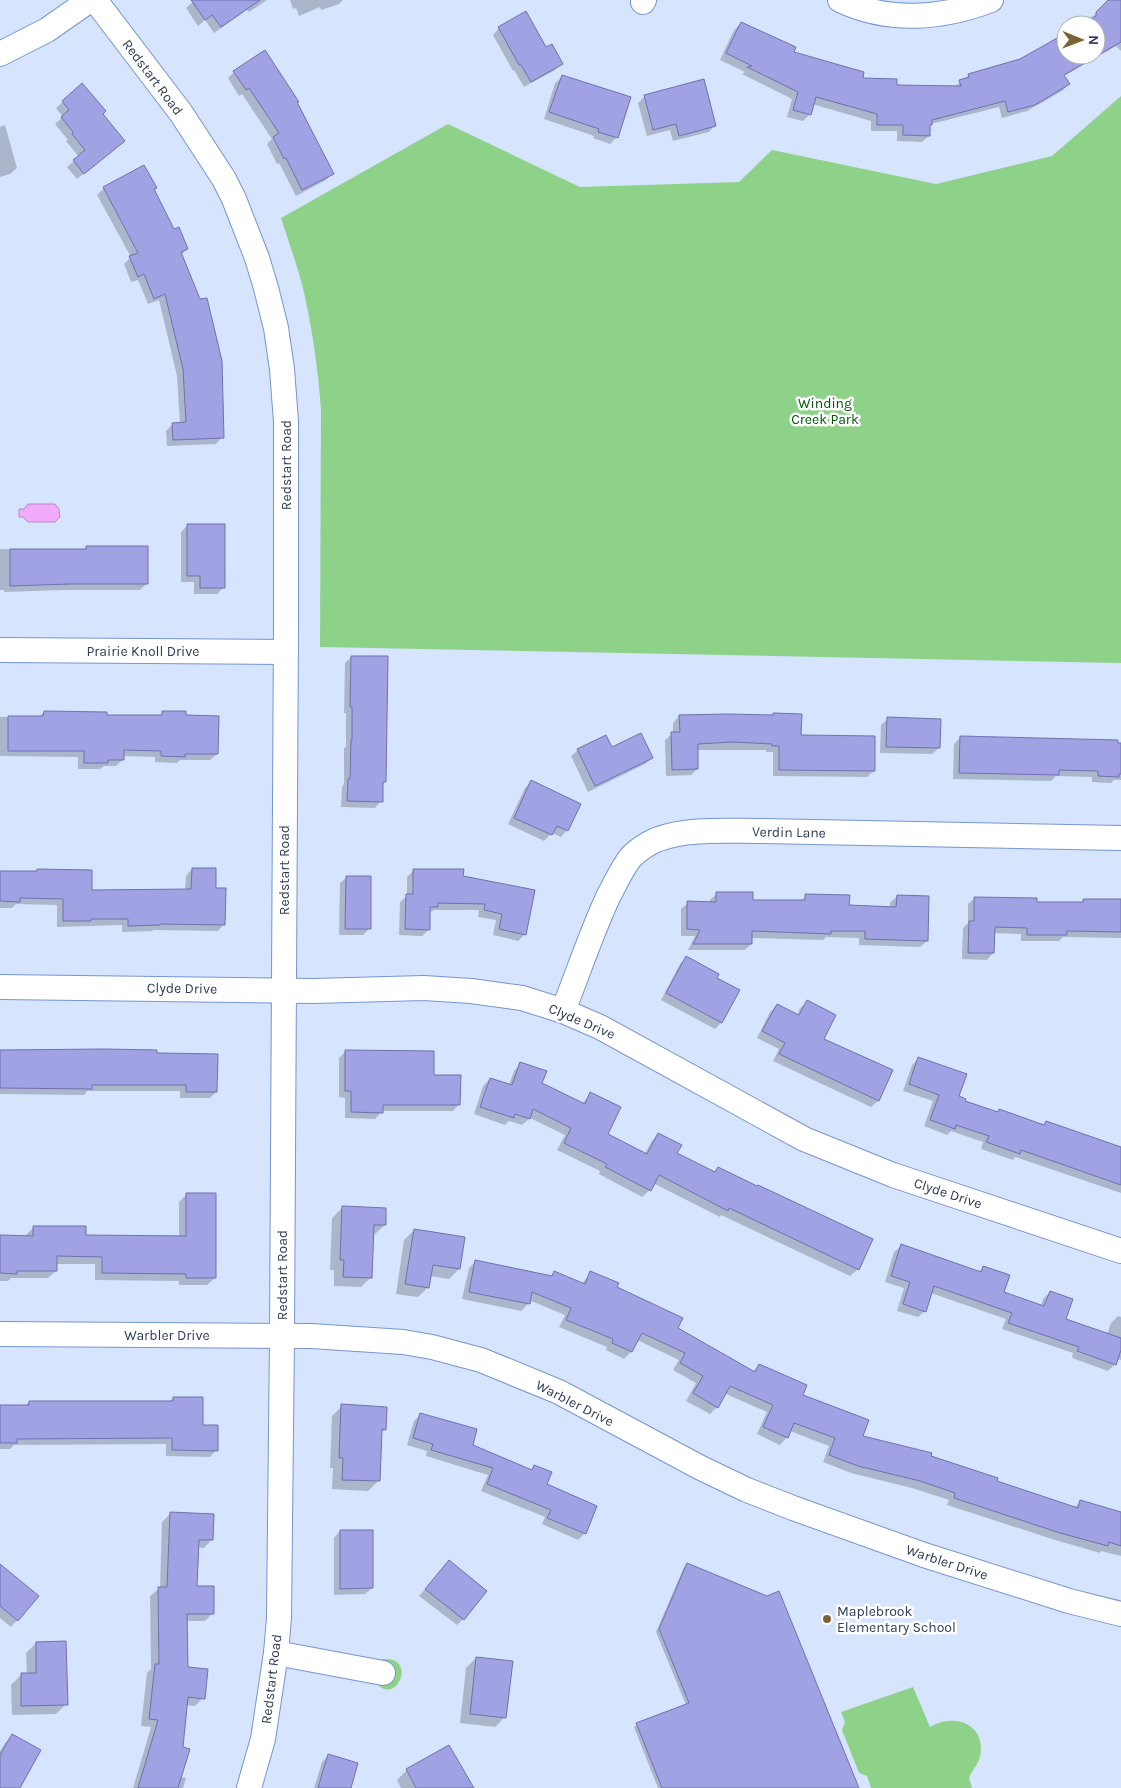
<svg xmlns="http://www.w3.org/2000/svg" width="1121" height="1788" viewBox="0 0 1121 1788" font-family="Karla,sans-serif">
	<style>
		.green { fill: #8ed28a }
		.water { fill: #f2abfb; stroke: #b789c9 }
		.shadow { fill: #0003 }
		.building { fill: #a0a2e4; stroke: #7070af }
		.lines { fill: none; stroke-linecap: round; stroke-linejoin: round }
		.minor-casing { stroke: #7695d0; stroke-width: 26 }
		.minor { stroke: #fff; stroke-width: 24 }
		.poi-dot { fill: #7b6334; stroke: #fff; stroke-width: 2 }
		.labels { text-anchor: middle; stroke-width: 5; stroke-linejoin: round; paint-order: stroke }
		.street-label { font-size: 14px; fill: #2d3b54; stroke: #fff }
		.park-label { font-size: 14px; fill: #025605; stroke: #fff }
		.poi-label { font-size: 14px; fill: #2d3b54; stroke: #fff; text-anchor: start }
	</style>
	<rect width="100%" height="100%" fill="#d6e4fe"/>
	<!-- green -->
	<g class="green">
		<path d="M1121 96V663L320 647 321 410C318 368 312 326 302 284 296 262 288 240 281 218L448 124 580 187 739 182 772 150 936 184 1052 156Z"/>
		<path d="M383 1659C420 1656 394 1712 373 1679L379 1661Z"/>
		<path d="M913 1687 930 1727C955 1712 987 1725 980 1757 978 1765 972 1770 969 1778L972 1788H871L867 1776 859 1773 842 1730 845 1722 841 1712Z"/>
	</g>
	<!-- water -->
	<path class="water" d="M28 504H55L59 509 60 517 55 522H28L23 517H19V509H24Z"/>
	<!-- shadow -->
	<g class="shadow">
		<path d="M195 0H267L249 12 247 10 214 33 205 20 198 26 186 8Z"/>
		<path d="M290 0H343L339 4 321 10 320 7 299 16 296 8 293 9Z"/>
		<path d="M1110 0H1121V51L1116 46 1064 76 1069 84 1062 91 1027 111 1002 118 999 107 931 124 929 126V136L922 142 897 141V131H871V121L812 104 809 115 803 121 787 117 792 99 742 74 745 72 720 60 734 30 741 23 792 53 861 79 896 86 953 88 969 75 1021 60 1055 41 1066 31V55H1096V25H1077L1096 14Z"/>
		<path d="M499 28 546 48 561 64 555 70 524 87 514 70 513 71 493 35Z"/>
		<path d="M234 72 296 102 332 174 326 180 296 196 279 163 277 164 267 144 272 139 242 94 239 96 228 78Z"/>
		<path d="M562 77 617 137 610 144 593 138 594 136 544 119 555 83Z"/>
		<path d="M82 85 101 114 117 147 77 179 67 167 79 157 66 141 68 140 55 124 63 117 56 108Z"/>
		<path d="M645 96 715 125 709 132 673 141 670 130 647 136 638 103Z"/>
		<path d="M5 125 17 168 10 174 0 177V127Z"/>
		<path d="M104 188 153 190 174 231 187 249 181 255 222 437 216 444 167 446 166 431 173 424H180L177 376 159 300 148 304 138 280 131 282 124 264 131 257 97 195Z"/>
		<path d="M188 525 223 588 217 594H194V582H181V532Z"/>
		<path d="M87 547 146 584 140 590H63L4 592V590H0V549L83 551Z"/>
		<path d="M351 657 385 782 382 785 381 801 375 808 341 807 342 787 344 784V748L346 747V713H344L345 663Z"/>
		<path d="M44 712 106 716 158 717 162 713 184 716 217 754 210 760H180L177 763 155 762V757L123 756V759L116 766H104L100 769H78V757L0 756V717H39Z"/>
		<path d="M679 716 800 736 874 771 867 777 773 776V752H766V750H697V769L691 775 666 776 665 740 673 733V723Z"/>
		<path d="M888 719 939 748 932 754 880 753 881 725Z"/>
		<path d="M960 738 1121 745V780H1114L1111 783 1092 782V777L1056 776 1051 781 953 779 954 744Z"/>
		<path d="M611 749 652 758 645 764 588 792 571 756 578 750Z"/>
		<path d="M531 782 567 830 561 837 552 833 544 841 508 824 525 788Z"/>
		<path d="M192 869 215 889 224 924 218 931 154 930 152 931 122 932V925L57 927V905L16 904 12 908H0V872H36L38 870 90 891 185 890 186 876Z"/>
		<path d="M414 870 462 877 525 934 518 941 493 935 496 920 478 917 479 910H434L429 913V929L422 936 399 935 400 902 407 896V877Z"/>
		<path d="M347 877 369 929 363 935H339L340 883Z"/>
		<path d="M717 893 752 901 800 902 806 896 848 907 890 908V903L897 896 927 941 920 947 859 945V938L826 937 823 940 751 938V944L745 950H688L695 936H681V909L688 903H710V900Z"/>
		<path d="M975 898 1036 904H1080L1084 900H1121V938L1063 937 1059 941H1021V934L993 933V953L987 960 962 959 963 928 968 923V904Z"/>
		<path d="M686 958 715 978 738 991 721 1023 715 1029 661 1000 680 964Z"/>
		<path d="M807 1002 822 1039 891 1071 878 1101 871 1107 773 1061 779 1049 757 1038 770 1012 777 1005 797 1016 800 1008Z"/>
		<path d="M0 1051 156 1054 216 1092 210 1098H180V1091H87L84 1095 0 1094Z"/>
		<path d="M346 1051 433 1076 459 1104 453 1111H382L375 1119 345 1118V1098L339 1097V1058Z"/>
		<path d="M919 1058 963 1102 997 1113 999 1111 1043 1125 1046 1122 1121 1148V1193L1015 1157 1013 1160 981 1149 983 1142 951 1131 947 1135 924 1126 933 1101 903 1091 912 1065Z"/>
		<path d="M521 1063 541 1084 582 1104 590 1094 607 1135 644 1155 652 1141 659 1134 675 1154 713 1173 718 1168 872 1240 858 1269 850 1276 721 1215 720 1217 653 1183 650 1190 642 1197 599 1174 600 1171 557 1150 565 1135 530 1118 522 1125 509 1121 505 1125 474 1114 483 1086 490 1079 509 1085 514 1071Z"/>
		<path d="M186 1195 215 1278 207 1285H179V1281L95 1280V1264H56V1271L48 1278H11L8 1281H0V1237H26V1235L34 1227 85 1236 179 1237V1202Z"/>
		<path d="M342 1208 385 1225 374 1235H372L371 1277 361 1287 334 1286V1270H330L332 1218Z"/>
		<path d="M414 1230 463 1238 459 1269 449 1279 430 1276 428 1287 418 1297 396 1294 404 1240Z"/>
		<path d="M901 1246 978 1272 983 1268 1003 1293 1041 1306 1043 1299 1050 1292 1065 1320 1107 1335 1111 1323 1118 1316 1121 1317V1360L1117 1359 1115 1364 1108 1371 1072 1358 1073 1353 1002 1329 1006 1319 931 1293 925 1311 918 1317 897 1311 904 1288 885 1282 894 1252Z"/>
		<path d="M476 1261 550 1277 555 1273 582 1284 590 1273 616 1288 676 1328 752 1372 759 1365 862 1437 930 1456 995 1481 1074 1508 1080 1502 1121 1513V1556L1101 1551 1100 1553 1052 1539 947 1505 949 1500 912 1488 851 1473 823 1462 829 1446 790 1431 787 1437 780 1445 757 1434 767 1412 724 1393 717 1407 710 1414 686 1401 696 1383 673 1370 679 1360 637 1340 631 1352 624 1359 606 1350 607 1347 559 1327 565 1315 529 1300 528 1304 521 1311 462 1299 469 1268Z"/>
		<path d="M173 1398 202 1426 216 1450 210 1457 166 1456V1444L14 1445 10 1449H0V1406H25L29 1402H169Z"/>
		<path d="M342 1406 385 1429 380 1434 378 1481 368 1491 332 1489 333 1468H330L332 1416Z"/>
		<path d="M421 1414 471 1446 530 1470 535 1466 546 1485 585 1533 578 1540 542 1524 545 1517 481 1491 488 1475 426 1456 427 1451 407 1445 414 1421Z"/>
		<path d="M170 1514 212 1539 204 1548 197 1547 196 1588 213 1613 205 1621H186L187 1668 203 1698 195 1706 186 1705 180 1777 186 1778 183 1788H133L151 1727 141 1726 147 1673 151 1669 150 1596 160 1588 162 1522Z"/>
		<path d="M340 1531 372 1588 365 1594 334 1595V1538Z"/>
		<path d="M449 1562 463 1619 457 1625 419 1596Z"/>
		<path d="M687 1564 767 1597 779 1593 858 1788H658L634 1727 637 1724 686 1705 656 1632 684 1567Z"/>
		<path d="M0 1565 17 1620 11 1627 0 1618Z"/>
		<path d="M36 1643 66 1704 56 1714 12 1715 11 1685 21 1675H27L26 1653Z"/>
		<path d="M476 1658 505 1717 495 1727 460 1723 466 1668Z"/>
		<path d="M13 1735 18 1788H0V1751L5 1743Z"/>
		<path d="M449 1746 467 1788H401L397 1780 407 1770Z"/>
		<path d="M328 1756 350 1788H314L322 1762Z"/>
	</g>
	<!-- building -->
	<g class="building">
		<path d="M191 0H260L221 27 212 15 205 20Z"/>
		<path d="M1108 0H1121V42L1064 75 1070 84 1035 105 1008 112 1005 101 932 120V125H930V136L903 135V125H877V114L816 97 811 115 793 110 798 92 747 67 752 66 726 53 741 22 796 47 794 52 864 72 863 78 897 79V85L961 86 959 80 969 77 968 74 1020 59 1066 33V55H1096V25H1080L1083 23 1084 25 1096 16V12Z"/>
		<path d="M526 11 546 47 552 44 563 64 531 82 521 65H519L498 27Z"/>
		<path d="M265 50 299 102H297L334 174 302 190 286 158 284 159 273 137 279 133 249 88 246 90 233 71Z"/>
		<path d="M562 75 631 97 618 138 598 132 599 129 549 112Z"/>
		<path d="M704 79 716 126 679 136 676 124 653 130 644 95Z"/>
		<path d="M82 83 106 111 103 114 125 141 84 174 73 160 85 150 72 134 73 132 61 117 69 110 62 101Z"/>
		<path d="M144 165 157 188 154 189 174 229 179 227 188 249 181 252 200 299 207 298 222 361 224 438 173 440 172 423 186 422 183 369 165 294 154 299 144 274 138 277 129 256 138 253 103 187Z"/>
		<path d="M187 524H225V588H200V576H187Z"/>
		<path d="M86 546H148V584H70L10 586V549H86Z"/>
		<path d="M351 656H388L386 782H383V802L347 801 348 779H350L351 740H352V707H350Z"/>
		<path d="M44 711 107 712V715H162V711H186V715L219 716 218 754H185V757L161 756V751L124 750V760H108V763H84V751H8V716H43Z"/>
		<path d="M773 713 802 714 801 735 875 736V771L779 770V746H772V744L732 742 698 744V769L672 770 671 732H680L679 715 728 714 773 715Z"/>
		<path d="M887 717 941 719 940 748 886 747Z"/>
		<path d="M641 733 653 758 595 786 577 749 606 735 612 747Z"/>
		<path d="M960 736 1118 740V743H1121V774H1119V777L1098 776V771L1059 770V775L959 773Z"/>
		<path d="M531 780 581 804 568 831 557 826 552 835 514 818Z"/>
		<path d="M192 868H216V888H226L225 925 160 924V925L128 926V919H91V921H63V899L20 898V902L0 901V871H37V869L92 870V890L191 889Z"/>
		<path d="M413 869H464L463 876 535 890 526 935 499 929 502 914 484 910 485 904 438 903V907H430V930L405 929 406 894H413Z"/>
		<path d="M346 876H371V929H345Z"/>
		<path d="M716 892H753V900H805V894L850 895 849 905 896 907 897 895 929 896 928 941 865 939V931H831V934L752 931V944H693L700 930 687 929V901L716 902Z"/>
		<path d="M974 897 1037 898V902H1083V899H1121V932L1067 931V935H1027V928L995 927 994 953H968L969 921H974Z"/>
		<path d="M686 956 719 974 717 978 740 990 722 1023 666 993Z"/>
		<path d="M807 1000 836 1015 824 1039 893 1070 879 1101 779 1054 785 1043 762 1031 777 1004 799 1015Z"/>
		<path d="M104 1049 157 1050V1053L218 1054 217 1092H186V1085H92V1089L0 1088V1050Z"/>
		<path d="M345 1050 434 1051V1075H461L460 1105H383V1113L351 1112V1091H345Z"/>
		<path d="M918 1057 967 1074 959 1096 966 1099 965 1101 998 1112 999 1109 1044 1125 1046 1121 1121 1147V1185L1021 1150 1020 1154 986 1142 989 1136 956 1125 955 1129 930 1120 939 1095 909 1084Z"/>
		<path d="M520 1062 547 1071 542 1083 585 1104 590 1092 621 1107 608 1134 647 1154 658 1133 682 1145 677 1153 715 1172 718 1167 757 1186 758 1185 873 1239 859 1270 729 1208 728 1211 659 1175 651 1191 605 1167 607 1164 564 1143 571 1128 533 1109 530 1119 515 1114 514 1118 480 1107 490 1078 512 1085Z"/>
		<path d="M186 1193H216V1278H186V1274L102 1273V1257L57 1256V1271H17V1274L0 1273V1235L33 1236V1226H86V1235L186 1236Z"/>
		<path d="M342 1206 386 1208V1225H374L372 1278 343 1277 344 1260H340Z"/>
		<path d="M414 1229 465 1237 460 1269 433 1265 429 1288 405 1284Z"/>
		<path d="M901 1244 981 1272 983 1266 1010 1275 1004 1292 1044 1306 1050 1291 1073 1299 1066 1319 1121 1338V1350L1116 1365 1077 1351 1079 1347 1008 1323 1012 1313 934 1286 926 1312 903 1304 910 1282 891 1276Z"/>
		<path d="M475 1260 552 1276 554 1271 585 1284 590 1271 619 1283 617 1287 683 1318 678 1328 755 1372 759 1364 807 1385 803 1395 869 1420 863 1436 932 1453 931 1456 998 1478 997 1481 1078 1508 1080 1500 1121 1512V1546L1109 1542 1108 1546 1060 1533 954 1498 955 1493 920 1481 858 1466 829 1455 835 1438 794 1423 788 1438 763 1427 773 1405 730 1386 718 1408 693 1393 703 1376 680 1363 685 1353 642 1333 632 1352 612 1343 613 1339 566 1320 571 1308 532 1292 530 1304 469 1292Z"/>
		<path d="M173 1397H203V1425H218V1451L172 1450V1438L17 1439V1443H0V1405H29V1401H173Z"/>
		<path d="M341 1404 387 1407 386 1430 382 1429 380 1481 342 1480 343 1458H339Z"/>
		<path d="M420 1413 477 1429 473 1445 532 1470 534 1465 552 1472 547 1484 597 1506 586 1534 547 1518 551 1510 487 1484 493 1468 431 1450 433 1444 413 1438Z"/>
		<path d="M170 1512 214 1514 213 1540H199L197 1586H214V1614H187L188 1667 208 1669 205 1699 188 1697 183 1747 190 1749 178 1788H138L158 1720 149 1719 155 1664H159L158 1587H167Z"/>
		<path d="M340 1530H373V1588L340 1589Z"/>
		<path d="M449 1560 487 1591 464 1620 425 1589Z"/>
		<path d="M687 1563 767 1596 779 1591 859 1788H662L636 1723 689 1703 659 1629Z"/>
		<path d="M0 1564 39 1596 18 1621 0 1606Z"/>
		<path d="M66 1641 68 1705 21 1706V1673H36V1642Z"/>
		<path d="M476 1657 513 1661 506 1718 470 1714Z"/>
		<path d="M12 1734 41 1750 20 1788H0V1755Z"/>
		<path d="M449 1745 474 1788H416L406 1769Z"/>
		<path d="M328 1754 358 1763 351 1788H318Z"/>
	</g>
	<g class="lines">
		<!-- minor casing -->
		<g class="minor-casing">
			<g id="minor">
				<path d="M95 0 181 113 224 179 234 199 257 258 266 288 276 328 282 369 286 422V623L282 1336 279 1618 276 1653 263 1739 249 1788"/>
				<path d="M840 0C888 23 942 19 991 0"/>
				<path d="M643 2 644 0"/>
				<path d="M0 54 47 30 90 0"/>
				<path d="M0 650 286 652"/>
				<path d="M0 987 313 991 424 988 471 991 522 998 563 1011 600 1027 804 1139 893 1175 1121 1251"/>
				<path d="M563 1011C578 973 591 934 608 897 615 884 622 868 631 857 638 850 647 844 656 840 686 828 727 831 759 831L1121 838"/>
				<path d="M0 1334 311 1336 403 1342 432 1347 481 1360 559 1392 701 1468 747 1490 793 1508 924 1555 1069 1601 1121 1614"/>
				<path d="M276 1653 383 1673"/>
			</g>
		</g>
		<!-- minor -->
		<use href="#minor" class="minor"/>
	</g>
	<!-- markers -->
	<circle class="poi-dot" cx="827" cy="1619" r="5"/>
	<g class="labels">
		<!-- street labels -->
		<g class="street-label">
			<text transform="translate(153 77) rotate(53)" y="5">Redstart Road</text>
			<text transform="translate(286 465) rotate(-90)" y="5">Redstart Road</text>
			<text x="143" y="656">Prairie Knoll Drive</text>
			<text transform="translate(789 832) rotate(1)" y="5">Verdin Lane</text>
			<text transform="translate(284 870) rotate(-90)" y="5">Redstart Road</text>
			<text transform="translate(182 988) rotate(1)" y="5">Clyde Drive</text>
			<text transform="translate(582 1021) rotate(23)" y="5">Clyde Drive</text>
			<text transform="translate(948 1193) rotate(18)" y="5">Clyde Drive</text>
			<text transform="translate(282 1275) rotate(-90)" y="5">Redstart Road</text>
			<text x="167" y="1340">Warbler Drive</text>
			<text transform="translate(575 1403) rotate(27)" y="5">Warbler Drive</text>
			<text transform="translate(947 1562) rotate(18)" y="5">Warbler Drive</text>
			<text transform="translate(271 1679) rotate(-83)" y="5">Redstart Road</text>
		</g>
		<!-- park labels -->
		<g class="park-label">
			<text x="825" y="408">Winding<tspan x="825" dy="16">Creek Park</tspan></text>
		</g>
		<!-- poi labels -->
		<g class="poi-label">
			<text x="837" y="1616">Maplebrook<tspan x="837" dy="16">Elementary School</tspan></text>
		</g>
	</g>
	<!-- north arrow -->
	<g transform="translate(1081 40) rotate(91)"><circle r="24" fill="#ffffff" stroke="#abb1bb"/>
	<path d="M0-4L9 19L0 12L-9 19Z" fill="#7b6334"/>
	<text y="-8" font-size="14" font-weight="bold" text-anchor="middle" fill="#2d3b54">N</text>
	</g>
</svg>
